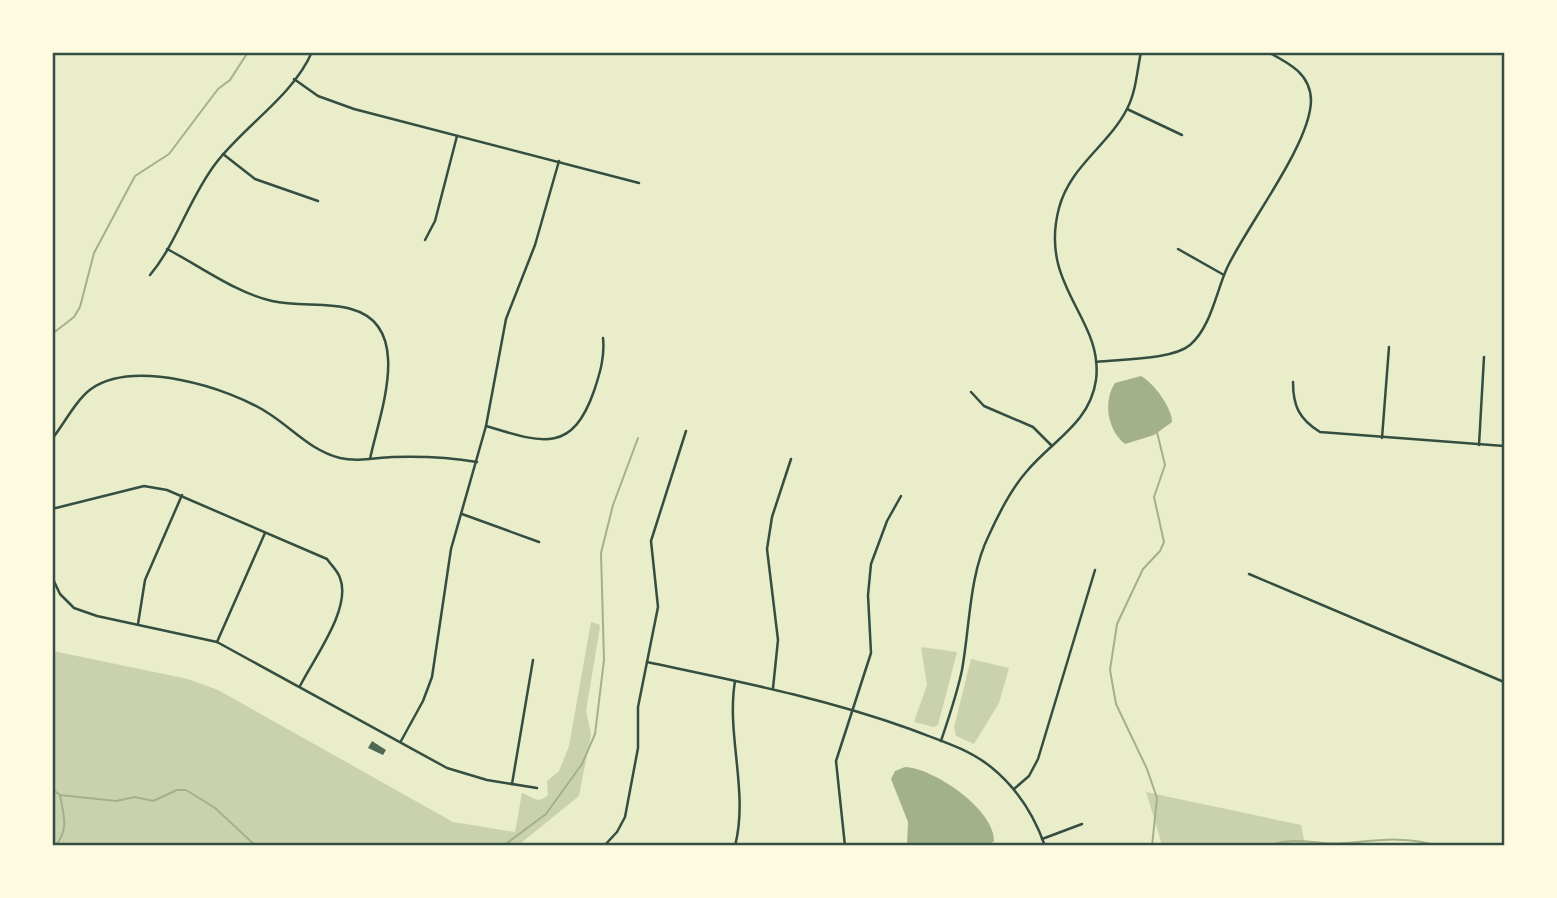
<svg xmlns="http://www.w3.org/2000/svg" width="1557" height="898" viewBox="0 0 1557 898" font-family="'PT Sans Narrow',sans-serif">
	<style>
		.green { fill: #cad2ad }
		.water { fill: #a3b18a }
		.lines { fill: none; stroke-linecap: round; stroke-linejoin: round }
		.stream { stroke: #a3b18a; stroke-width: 2 }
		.building { fill: #4f6655 }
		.minor { stroke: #344e41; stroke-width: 2.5 }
		.neatline { fill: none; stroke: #344e41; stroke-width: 2.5 }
	</style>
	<rect width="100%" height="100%" fill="#e9edc9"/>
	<!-- green -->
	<g class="green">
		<path d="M591 622 600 625 599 633 586 711 591 734 579 796 521 843 522 845H53V651L188 679 218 690 453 822 515 832 522 793C534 797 537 805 548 795L547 781 559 771 569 746Z"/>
		<path d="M921 647 957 652 938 725 934 727 914 722 927 685Z"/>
		<path d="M971 659 1009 668 999 703 974 744 956 736 954 727Z"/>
		<path d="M1146 792 1301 825 1305 845H1162Z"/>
	</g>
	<!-- water -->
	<g class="water">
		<path d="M1141 376C1154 383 1172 408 1172 422L1154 435 1125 444C1107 430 1103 401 1115 383Z"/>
		<path d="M905 767C934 768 995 810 994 841L989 845H907L908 822 891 779 895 771Z"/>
	</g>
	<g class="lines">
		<!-- stream -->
		<g class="stream">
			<path d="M52 334 74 317 80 307 94 253 135 176 169 154 218 89 230 80 248 52"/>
			<path d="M52 789 60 795 116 801 135 797 153 801 177 790H186L215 808 256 846"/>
			<path d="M55 846C70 829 63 814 60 795"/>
			<path d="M503 846 546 814 582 764 595 734 604 660 601 553 613 505 638 438"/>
			<path d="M1152 846 1157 798 1147 769 1116 704 1110 670 1117 624 1143 569 1160 551 1164 542 1154 497 1165 465 1157 432"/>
			<path d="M1269 846C1296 835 1319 846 1346 843 1379 840 1407 836 1439 846"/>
		</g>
	</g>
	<!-- building -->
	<path class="building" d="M372 741 386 750 383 755 368 748Z"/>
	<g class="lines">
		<!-- minor -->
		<g class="minor">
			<path d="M294 79 318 96 354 109 639 183"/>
			<path d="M1127 109 1182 135"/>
			<path d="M223 154 255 179 318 201"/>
			<path d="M425 240 435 221 457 136"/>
			<path d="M167 249C200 266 236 293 272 301 298 307 326 302 351 309 415 326 379 415 370 459"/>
			<path d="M1178 249 1224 275"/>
			<path d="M150 275C177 243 189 198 216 163 245 125 292 97 312 52"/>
			<path d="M1096 362C1121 359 1172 360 1190 345 1211 327 1216 292 1227 268 1247 225 1310 145 1311 101 1311 74 1289 63 1268 52"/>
			<path d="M1293 382C1293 406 1299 419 1320 432L1504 446"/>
			<path d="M971 392 984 406 1033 427 1052 446"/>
			<path d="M486 426C542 443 572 454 594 391 600 373 605 357 603 338"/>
			<path d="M1382 438 1389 347"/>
			<path d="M52 439C64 424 76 400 91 389 134 359 228 387 268 413 292 428 311 451 340 458 357 462 374 458 392 457 422 456 448 457 477 462"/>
			<path d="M1479 445 1484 357"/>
			<path d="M52 509 144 486 167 490 327 559C331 565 338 571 340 578 352 608 314 658 300 686"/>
			<path d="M462 514 539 542"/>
			<path d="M1249 574 1504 682"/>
			<path d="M52 577 60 594 74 608 97 616 217 642 447 768 487 780 537 788"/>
			<path d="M138 624 145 580 182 495"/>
			<path d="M217 642 265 533"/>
			<path d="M647 662C736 681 824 698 910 729 938 740 967 748 991 767 1017 788 1034 815 1045 846"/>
			<path d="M773 688 778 640 767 549 772 517 791 459"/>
			<path d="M401 741 423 701 432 677 451 549 486 426 506 319 535 245 559 161"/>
			<path d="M941 741C949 717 957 694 962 670 970 626 969 575 989 535 999 513 1011 489 1027 471 1052 441 1090 423 1096 380 1104 318 1038 287 1059 208 1070 166 1108 146 1127 109 1136 92 1137 71 1141 52"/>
			<path d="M512 784 533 660"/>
			<path d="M1014 789 1029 776 1038 759 1095 570"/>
			<path d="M1042 839 1082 824"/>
			<path d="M604 846 617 832 625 817 638 748V707L658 607 651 541 686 431"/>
			<path d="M735 846C749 792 726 735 735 681"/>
			<path d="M845 846 836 761 871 653 868 595 871 564 887 521 901 496"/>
		</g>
	</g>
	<!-- border -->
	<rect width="1557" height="898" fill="none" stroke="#fefae0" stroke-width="108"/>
	<rect x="54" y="54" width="1449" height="790" class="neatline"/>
</svg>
